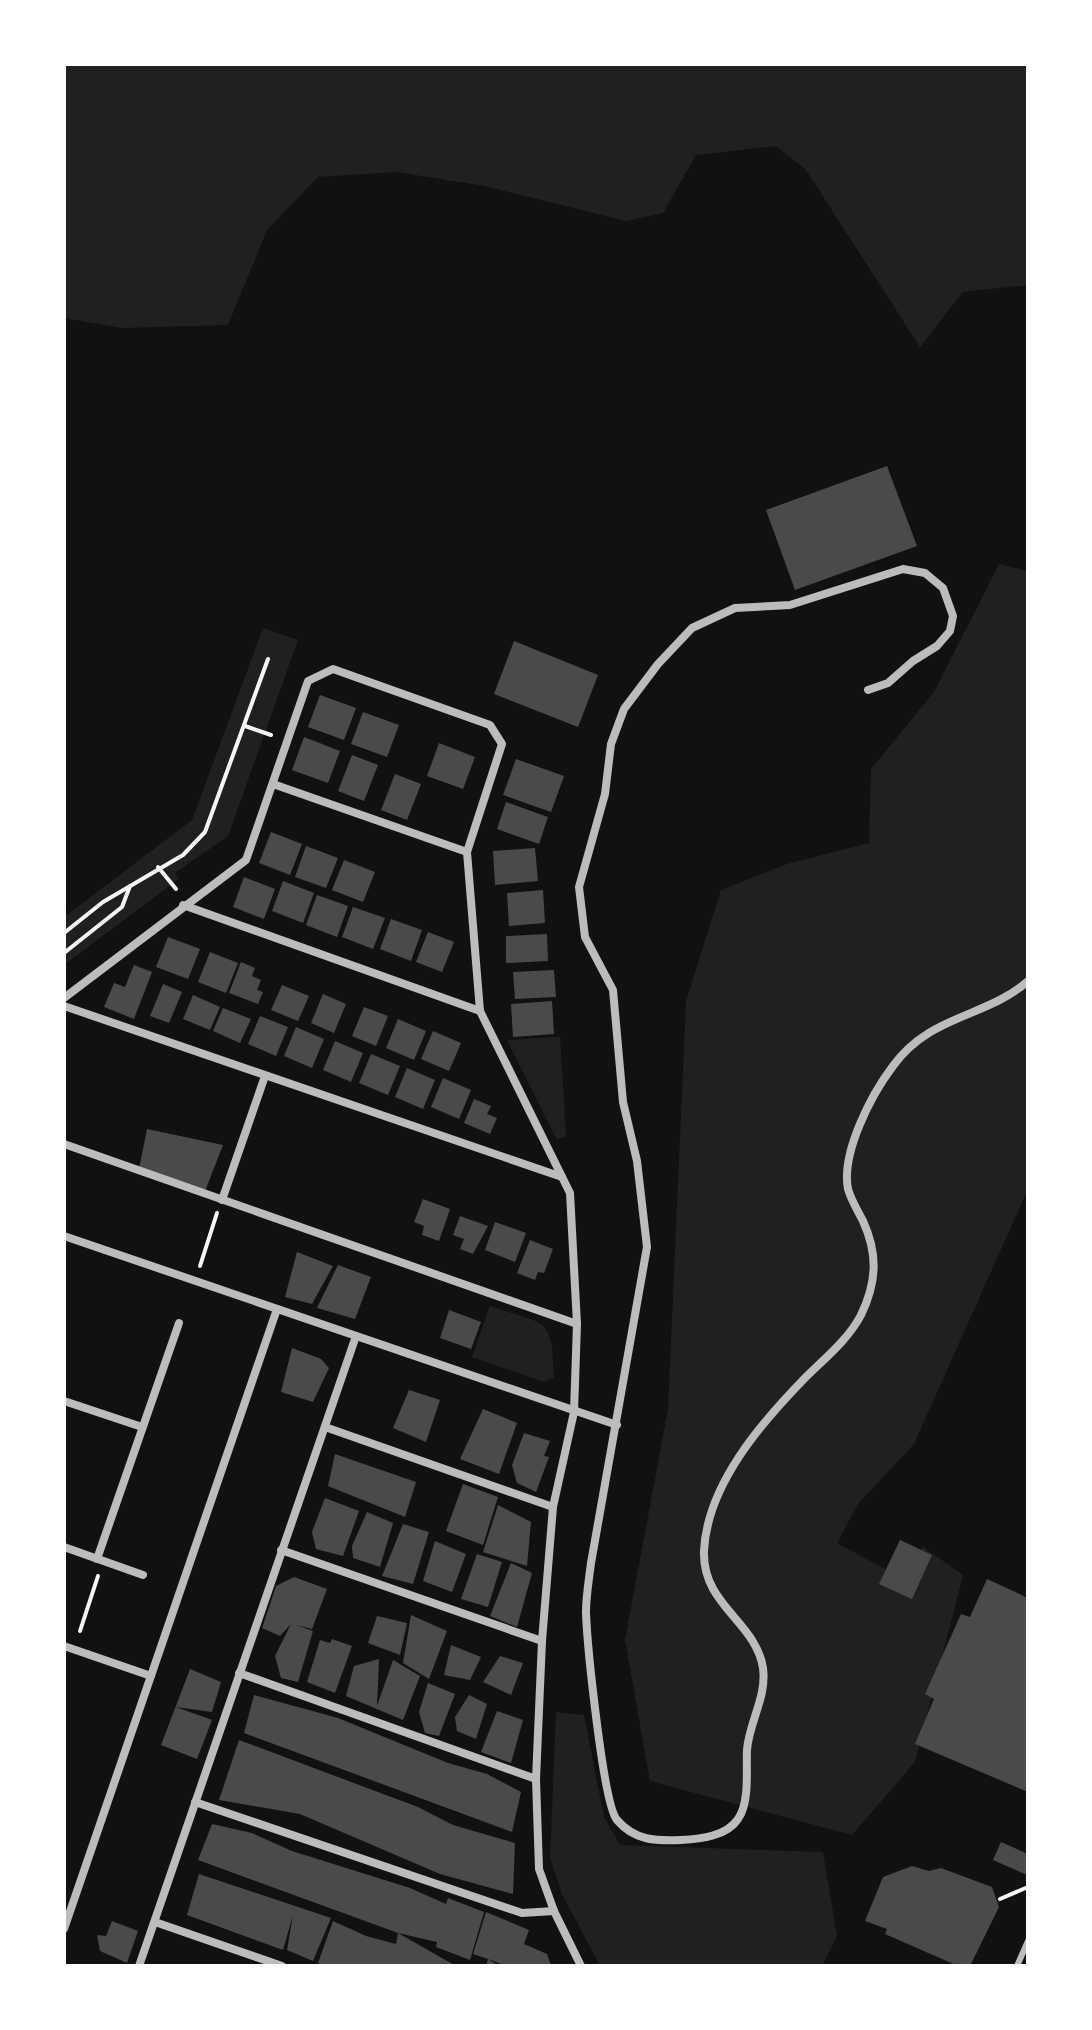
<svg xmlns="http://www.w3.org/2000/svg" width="1092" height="2030" viewBox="0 0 1092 2030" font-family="'Fira Sans',sans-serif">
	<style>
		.green { fill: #202020 }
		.building { fill: #4a4a4a }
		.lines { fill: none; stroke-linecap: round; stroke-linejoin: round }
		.path { stroke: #f5f5f5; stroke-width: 4 }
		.service { stroke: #bcbcbc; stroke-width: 6 }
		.minor { stroke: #bcbcbc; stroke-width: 8 }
	</style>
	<rect width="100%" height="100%" fill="#111"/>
	<!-- green -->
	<g class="green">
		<path d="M64 64H1028V285L963 292 920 347 806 170 776 146 696 155 663 213 626 221 485 186 396 172 318 177 267 230 228 325 122 328 64 318Z"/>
		<path d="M999 564 1028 571V1189L914 1444 858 1504 837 1543 900 1577 923 1547 963 1575 915 1762 852 1835 650 1781 625 1640 668 1409 686 1001 721 890 787 864 869 843 871 769 934 692Z"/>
		<path d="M263 628 298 640 228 836 175 873 179 879 64 965V917L192 820Z"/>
		<path d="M560 1037 566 1136 557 1140 507 1040Z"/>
		<path d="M490 1306C546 1326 552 1313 554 1377L544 1382 472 1357Z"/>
		<path d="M556 1712 584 1715 604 1817 620 1845 823 1852 837 1936 822 1966H600L562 1894 550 1858Z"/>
	</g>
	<!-- building -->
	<g class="building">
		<path d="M887 466 917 546 795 590 766 510Z"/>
		<path d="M514 641 598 675 578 727 494 694Z"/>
		<path d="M320 695 356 708 344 740 308 727Z"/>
		<path d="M363 712 399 725 387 757 351 744Z"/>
		<path d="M304 737 340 751 328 783 292 770Z"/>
		<path d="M439 743 475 757 463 789 427 776Z"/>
		<path d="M352 755 378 765 364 801 338 791Z"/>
		<path d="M516 759 564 776 551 812 503 795Z"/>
		<path d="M395 774 421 784 407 820 381 810Z"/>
		<path d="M506 802 548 817 539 844 497 829Z"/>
		<path d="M271 832 302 844 290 875 259 863Z"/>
		<path d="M306 846 338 858 326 888 295 877Z"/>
		<path d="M535 848 538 881 495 885 493 851Z"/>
		<path d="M344 860 375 872 363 902 332 890Z"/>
		<path d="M244 877 275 889 264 919 233 907Z"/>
		<path d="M283 881 314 893 303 923 272 911Z"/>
		<path d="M543 890 545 923 509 926 507 893Z"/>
		<path d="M317 895 348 906 337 937 306 925Z"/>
		<path d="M353 907 385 918 373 949 342 937Z"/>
		<path d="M391 919 422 930 411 961 380 949Z"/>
		<path d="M428 932 454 942 442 972 416 962Z"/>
		<path d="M547 934 548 961 506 963V936Z"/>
		<path d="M168 937 200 949 188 979 156 967Z"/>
		<path d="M210 952 238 963 226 993 198 982Z"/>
		<path d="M241 962 255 968 252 976 261 980 257 990 263 992 258 1004 229 993Z"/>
		<path d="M134 965 152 972 134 1019 104 1007 114 983 125 987Z"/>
		<path d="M554 970 556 997 515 999 513 972Z"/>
		<path d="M163 984 182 992 169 1023 150 1016Z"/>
		<path d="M282 985 309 996 298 1021 271 1010Z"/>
		<path d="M323 994 346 1004 334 1033 311 1023Z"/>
		<path d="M193 995 220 1007 210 1030 183 1019Z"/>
		<path d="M552 1001 554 1034 513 1037 511 1004Z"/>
		<path d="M364 1007 388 1016 376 1046 352 1036Z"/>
		<path d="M223 1008 251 1019 240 1043 213 1031Z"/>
		<path d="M260 1016 288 1027 276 1056 248 1044Z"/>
		<path d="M398 1019 426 1031 414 1060 386 1048Z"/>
		<path d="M296 1027 324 1039 312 1068 284 1056Z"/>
		<path d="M433 1031 461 1043 449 1071 421 1059Z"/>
		<path d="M335 1041 363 1053 351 1082 323 1070Z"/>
		<path d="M371 1054 400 1066 388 1095 359 1083Z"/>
		<path d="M407 1068 435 1080 423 1109 395 1097Z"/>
		<path d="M443 1078 471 1090 459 1119 431 1107Z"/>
		<path d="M474 1099 491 1106 487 1114 497 1118 490 1134 464 1123Z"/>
		<path d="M147 1129 223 1145 205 1191 139 1169Z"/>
		<path d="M423 1199 450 1209 439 1241 422 1235 424 1226 414 1222Z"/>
		<path d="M460 1216 488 1226 473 1254 460 1249 464 1239 453 1235Z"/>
		<path d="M495 1222 526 1233 515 1262 485 1250Z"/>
		<path d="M530 1240 553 1249 544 1273 538 1272 535 1280 517 1273Z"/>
		<path d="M297 1252 333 1266 312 1304 285 1297Z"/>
		<path d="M338 1265 371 1277 355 1319 317 1308Z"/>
		<path d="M449 1310 481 1322 471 1349 440 1338Z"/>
		<path d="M292 1348 321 1359 329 1368 313 1402 281 1392Z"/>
		<path d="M409 1390 440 1400 426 1442 393 1428Z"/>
		<path d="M483 1409 517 1423 499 1474 460 1459Z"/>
		<path d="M524 1433 550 1441 544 1456 549 1457 536 1492 517 1483 512 1465Z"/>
		<path d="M335 1454 416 1482 405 1517 328 1486Z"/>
		<path d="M463 1484 498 1497 483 1545 446 1531Z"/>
		<path d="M325 1498 359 1511 343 1556 316 1549 312 1532Z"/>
		<path d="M498 1505 531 1522 527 1566 483 1552Z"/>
		<path d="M367 1512 393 1523 380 1567 353 1558 352 1546Z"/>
		<path d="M403 1524 429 1532 413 1584 382 1576Z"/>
		<path d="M900 1540 932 1555 912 1599 879 1584Z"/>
		<path d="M435 1541 466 1554 452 1592 423 1581Z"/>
		<path d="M477 1554 502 1562 488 1607 461 1599Z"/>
		<path d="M511 1563 532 1573 517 1627 490 1616Z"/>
		<path d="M294 1577 327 1589 312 1629 296 1625 313 1631 298 1682 281 1678 275 1656 291 1624 280 1636 262 1628 276 1586Z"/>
		<path d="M987 1579 1028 1598V1792L915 1744 934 1699 925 1694 961 1614 970 1617Z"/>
		<path d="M411 1615 447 1631 429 1679 403 1663Z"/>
		<path d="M377 1616 407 1623 400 1655 368 1643Z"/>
		<path d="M332 1639 352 1646 335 1693 307 1682 320 1640 330 1643Z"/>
		<path d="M451 1645 481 1657 470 1680 444 1675Z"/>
		<path d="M500 1656 523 1663 511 1695 483 1682Z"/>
		<path d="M379 1659 377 1706 393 1660 420 1676 403 1720 346 1696 354 1666Z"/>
		<path d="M190 1669 221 1682 212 1712 176 1707 212 1720 197 1759 161 1745Z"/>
		<path d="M428 1683 455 1694 439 1736 425 1733 419 1712Z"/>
		<path d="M254 1695 338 1718 448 1763 487 1774 521 1792 512 1832 244 1733Z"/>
		<path d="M469 1695 487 1704 476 1739 457 1731 455 1717Z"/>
		<path d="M497 1711 523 1720 511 1763 481 1752Z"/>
		<path d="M239 1740 418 1807 453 1825 515 1843 513 1894 440 1874 300 1814 219 1800Z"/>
		<path d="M212 1824 252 1833 292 1851 410 1888 446 1904 448 1898 484 1912 470 1960 436 1947 437 1942 398 1933 198 1860Z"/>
		<path d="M1001 1842 1028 1854 1027 1875 993 1860Z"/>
		<path d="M912 1866 929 1871 941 1868 992 1887 999 1907 970 1966H958L885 1934 887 1929 865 1921 883 1877Z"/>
		<path d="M199 1874 331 1918 313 1961 287 1950 293 1915 283 1950 187 1915Z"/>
		<path d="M486 1912 529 1930 524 1944 547 1954 551 1966H507L488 1959 499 1966H486L488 1959 473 1954Z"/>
		<path d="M112 1921 138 1931 127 1963 100 1951 97 1935 106 1936Z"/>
		<path d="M333 1921 366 1936 396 1944 398 1933 456 1966H325L318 1963Z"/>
	</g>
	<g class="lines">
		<!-- path -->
		<g class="path">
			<path d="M245 726 271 735"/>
			<path d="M158 867 176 889"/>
			<path d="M64 933 103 902 183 855 205 832 268 659"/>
			<path d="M64 953 122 907 130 886"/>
			<path d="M200 1266 217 1213"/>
			<path d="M80 1631 98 1576"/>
			<path d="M1000 1899 1028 1887"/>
		</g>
		<!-- service -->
		<path class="service" d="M1017 1966 1028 1941"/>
		<!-- minor -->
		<g class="minor">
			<path d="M868 690 888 683 913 661 937 646 950 631 953 616 943 588 925 573 903 569 790 605 735 608 692 628 658 664 624 709 611 744 605 794 579 887 585 937 613 990 623 1102 637 1161 647 1247 591 1563C589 1579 586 1596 586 1612 587 1642 603 1804 617 1820 635 1841 656 1841 681 1840 701 1839 727 1836 738 1819 750 1802 746 1770 747 1750 749 1722 767 1697 763 1668 756 1622 702 1605 704 1551 707 1485 761 1423 805 1378 824 1359 848 1340 861 1315 877 1282 878 1254 863 1221 858 1211 851 1200 848 1189 841 1153 871 1095 893 1066 931 1014 986 1018 1028 981"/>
			<path d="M273 784 467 852"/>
			<path d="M183 905 480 1011"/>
			<path d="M64 998 246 860 308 681 333 669 490 725 502 744 467 852 480 1011 570 1193 577 1324 574 1412 553 1507 542 1641 536 1779 539 1869 554 1911 581 1966"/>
			<path d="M64 1006 562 1177"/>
			<path d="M64 1144 577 1324"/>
			<path d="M222 1200 265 1076"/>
			<path d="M64 1236 617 1425"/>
			<path d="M64 1401 142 1427"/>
			<path d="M325 1427 553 1507"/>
			<path d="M64 1547 143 1575"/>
			<path d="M281 1550 542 1641"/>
			<path d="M97 1559 179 1323"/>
			<path d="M64 1646 151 1676"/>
			<path d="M239 1673 536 1779"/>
			<path d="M195 1802 522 1913 554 1911"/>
			<path d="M155 1922 282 1966"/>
			<path d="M64 1929 277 1309"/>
			<path d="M139 1966 356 1336"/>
		</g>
	</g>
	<!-- border -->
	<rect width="1092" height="2030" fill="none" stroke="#ffffff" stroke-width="132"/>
</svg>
